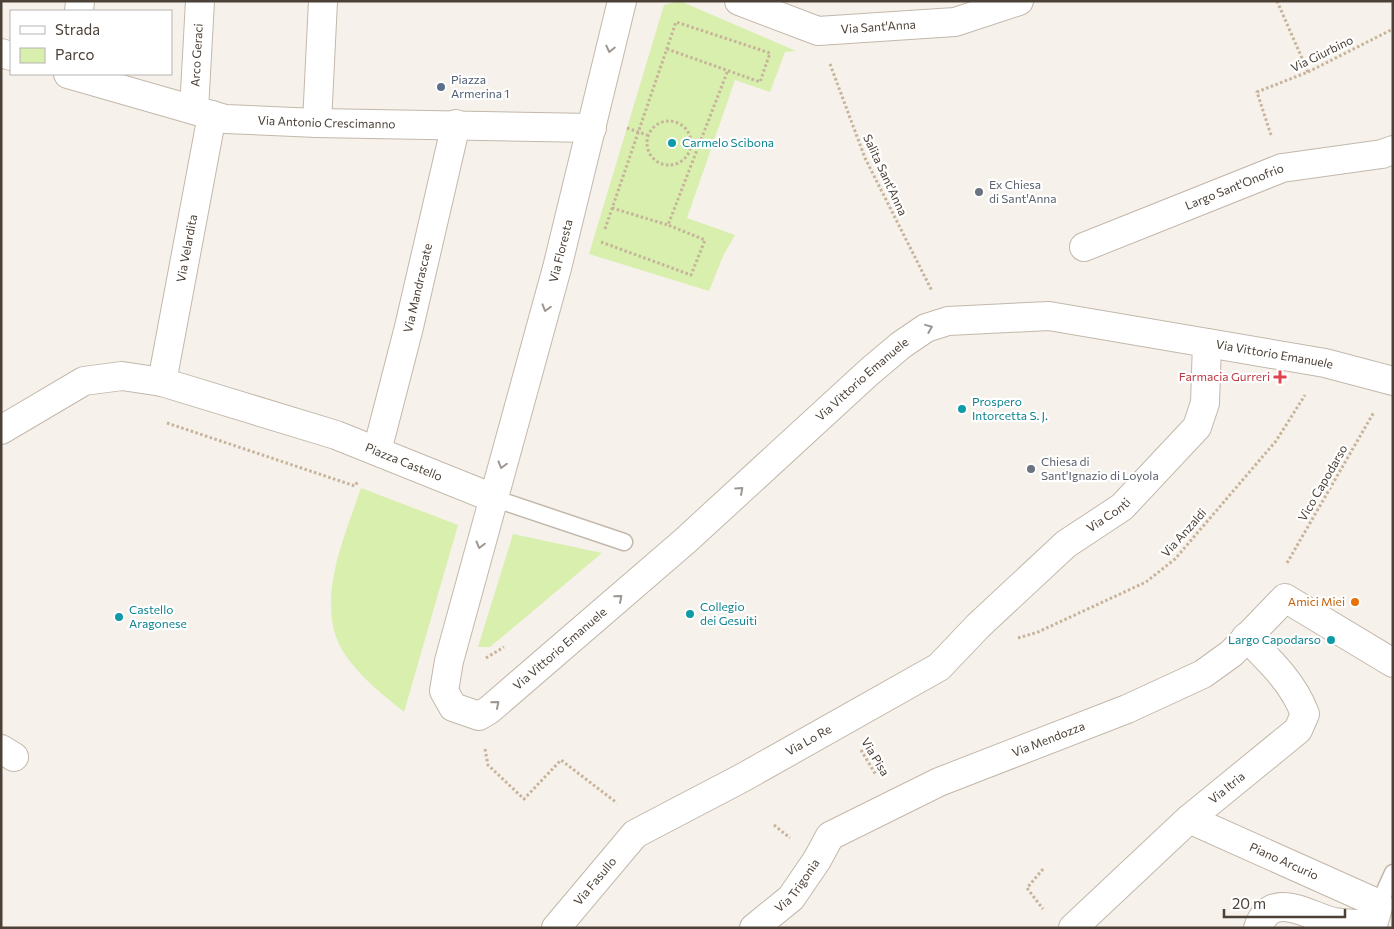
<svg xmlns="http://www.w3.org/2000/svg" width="1394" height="929" viewBox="0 0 1394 929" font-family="Commissioner,sans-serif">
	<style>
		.green { fill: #d8efae }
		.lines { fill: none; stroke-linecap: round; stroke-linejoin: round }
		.lane-casing { stroke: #c3b8ab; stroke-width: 19 }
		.street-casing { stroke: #c3b8ab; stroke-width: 30 }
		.path { stroke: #c7b39a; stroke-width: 3; stroke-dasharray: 2.5 2.5; stroke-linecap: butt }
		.lane { stroke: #fff; stroke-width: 16 }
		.street { stroke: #fff; stroke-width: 28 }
		.oneway { stroke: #9d9691 }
		.service-dot { fill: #5c6f8a; stroke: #fff; stroke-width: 2 }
		.culture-dot { fill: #0f9aa8; stroke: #fff; stroke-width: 2 }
		.worship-dot { fill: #6b7280; stroke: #fff; stroke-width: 2 }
		.health-dot { fill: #e0444e; stroke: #fff; stroke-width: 2 }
		.food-dot { fill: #e8710a; stroke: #fff; stroke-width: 2 }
		.labels { text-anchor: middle; stroke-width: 4.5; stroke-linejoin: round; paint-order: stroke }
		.street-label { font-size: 12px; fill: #4c4137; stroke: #fff }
		.service-label { font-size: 12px; fill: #4e5e75; stroke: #fff; text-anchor: start }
		.culture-label { font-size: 12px; fill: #0d838f; stroke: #fff; text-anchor: start }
		.worship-label { font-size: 12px; fill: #5b616d; stroke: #fff; text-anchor: start }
		.health-label { font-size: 12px; fill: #be3a42; stroke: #fff; text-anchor: end }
		.food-label { font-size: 12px; fill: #c56008; stroke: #fff; text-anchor: end }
	</style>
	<rect width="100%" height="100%" fill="#f6f1ea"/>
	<!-- green -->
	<g class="green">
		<path d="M680 1 796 51 785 52 770 92 735 80 687 218 735 235 723 256 709 291 589 254 664 5Z"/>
		<path d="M361 488 458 525 404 712C383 695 359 676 344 653 313 605 345 536 361 488Z"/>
		<path d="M513 534 602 553 490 647H478Z"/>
	</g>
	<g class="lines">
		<!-- lane casing -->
		<g class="lane-casing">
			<g id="lane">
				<path d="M493 498 624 542"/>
				<path d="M1379 904 1393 873"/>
			</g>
		</g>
		<!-- street casing -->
		<g class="street-casing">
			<g id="street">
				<path id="s1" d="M622 1 557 268 449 661 444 691 453 707 479 716 489 710 685 541 869 372 901 345 926 328 948 321 1049 316 1325 363 1393 381"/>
				<path id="s2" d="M739 1 818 31 955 22 1019 1"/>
				<path d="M79 11 80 1"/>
				<path d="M1 53 11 56"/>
				<path id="s3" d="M68 74 225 119 317 123 592 128"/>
				<path id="s4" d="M194 110 200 1"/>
				<path d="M317 123 323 1"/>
				<path id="s5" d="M1084 247 1282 168 1382 154 1393 150"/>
				<path id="s6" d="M162 382 212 115"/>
				<path id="s7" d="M1 430 84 381 122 376 162 382 336 435 493 498"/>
				<path id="s8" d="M377 451 409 327 456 124"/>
				<path d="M1 749 14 757"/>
				<path id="s9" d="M1189 819 1379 904 1373 925C1361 924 1347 924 1334 922 1308 916 1272 888 1258 928"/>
				<path id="s10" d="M556 928 635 834 742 778 939 667 978 626 1066 544 1122 507 1197 427 1205 403 1207 343"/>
				<path id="s11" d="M754 928 791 898 817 860 830 836 939 782 1127 709 1203 674 1232 653 1285 598 1393 663"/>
				<path id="s12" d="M1073 928 1189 819 1298 730 1305 714C1293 682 1269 660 1246 637"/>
			</g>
		</g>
		<!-- path -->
		<g class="path">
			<path d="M1277 1 1308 72"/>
			<path d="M830 64 865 158 932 291"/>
			<circle cx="669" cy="143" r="22"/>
			<path d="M627 128 647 135"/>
			<path d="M1271 135 1257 92 1308 72 1393 29"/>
			<path d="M612 208 668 225"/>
			<path d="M605 229 676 22 770 53 760 82 667 49"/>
			<path d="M601 242 691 275 705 240 668 225 728 70"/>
			<path d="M167 423 355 486 358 481"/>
			<path d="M1287 563 1374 412"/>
			<path d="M1018 638 1038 632 1146 582 1175 559 1276 441 1305 395"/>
			<path d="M486 658 504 647"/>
			<path d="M485 749 488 765 524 799 561 760 617 803"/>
			<path d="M861 750 876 775"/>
			<path d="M774 825 790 838"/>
			<path d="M1043 869 1027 888 1043 909"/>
		</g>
		<!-- lane -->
		<use href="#lane" class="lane"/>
		<!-- street -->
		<use href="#street" class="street"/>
	</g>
	<!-- one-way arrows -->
	<defs><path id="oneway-chevron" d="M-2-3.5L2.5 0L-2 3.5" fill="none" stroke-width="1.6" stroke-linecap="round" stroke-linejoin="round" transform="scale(1.25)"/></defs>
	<g class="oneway">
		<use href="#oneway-chevron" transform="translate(610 49) rotate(103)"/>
		<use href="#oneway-chevron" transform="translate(546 308) rotate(106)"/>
		<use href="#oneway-chevron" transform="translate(929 328) rotate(-22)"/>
		<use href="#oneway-chevron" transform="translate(502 465) rotate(106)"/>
		<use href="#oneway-chevron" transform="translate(740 490) rotate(-42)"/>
		<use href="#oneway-chevron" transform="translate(480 545) rotate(105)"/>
		<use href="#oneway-chevron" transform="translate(619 598) rotate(-41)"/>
		<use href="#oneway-chevron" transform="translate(496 704) rotate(-41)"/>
	</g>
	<!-- markers -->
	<circle class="service-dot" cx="441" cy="87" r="5"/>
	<g class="culture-dot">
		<circle cx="672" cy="143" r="5"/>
		<circle cx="962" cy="409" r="5"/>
		<circle cx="690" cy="614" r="5"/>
		<circle cx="119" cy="617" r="5"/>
		<circle cx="1331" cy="640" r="5"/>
	</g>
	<g class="worship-dot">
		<circle cx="979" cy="192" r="5"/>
		<circle cx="1031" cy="469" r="5"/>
	</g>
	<path class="health-dot" d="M1277.5 369.5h5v5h5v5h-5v5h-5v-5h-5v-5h5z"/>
	<circle class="food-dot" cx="1355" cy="602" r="5"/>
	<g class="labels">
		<!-- street labels -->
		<g class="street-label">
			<text dy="4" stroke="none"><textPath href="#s2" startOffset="145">Via Sant'Anna</textPath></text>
			<text transform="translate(1322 54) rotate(-26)" y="4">Via Giurbino</text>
			<text dy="4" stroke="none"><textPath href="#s4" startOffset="55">Arco Geraci</textPath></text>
			<text dy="4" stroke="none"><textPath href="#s3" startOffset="265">Via Antonio Crescimanno</textPath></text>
			<text transform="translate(885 175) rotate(65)" y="4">Salita Sant'Anna</text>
			<text dy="4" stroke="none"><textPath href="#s5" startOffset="162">Largo Sant'Onofrio</textPath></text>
			<text dy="4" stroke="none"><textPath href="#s6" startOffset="136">Via Velardita</textPath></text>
			<text transform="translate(561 251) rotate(-76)" y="4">Via Floresta</text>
			<text dy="4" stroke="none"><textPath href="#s8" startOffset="168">Via Mandrascate</textPath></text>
			<text dy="4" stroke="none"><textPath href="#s1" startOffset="1704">Via Vittorio Emanuele</textPath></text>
			<text dy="4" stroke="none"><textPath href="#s1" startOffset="1269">Via Vittorio Emanuele</textPath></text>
			<text dy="4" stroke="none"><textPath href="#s7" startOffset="430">Piazza Castello</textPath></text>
			<text transform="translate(1323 483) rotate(-60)" y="4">Vico Capodarso</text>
			<text dy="4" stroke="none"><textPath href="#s10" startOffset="698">Via Conti</textPath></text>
			<text transform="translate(1184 533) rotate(-48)" y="4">Via Anzaldi</text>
			<text dy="4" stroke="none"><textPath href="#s1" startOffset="864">Via Vittorio Emanuele</textPath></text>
			<text dy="4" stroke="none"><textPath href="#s10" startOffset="320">Via Lo Re</textPath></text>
			<text dy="4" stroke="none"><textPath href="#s11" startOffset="360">Via Mendozza</textPath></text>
			<text transform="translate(875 757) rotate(59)" y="4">Via Pisa</text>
			<text dy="4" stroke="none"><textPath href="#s12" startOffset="208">Via Itria</textPath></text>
			<text dy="4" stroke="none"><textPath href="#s9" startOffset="104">Piano Arcurio</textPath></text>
			<text dy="4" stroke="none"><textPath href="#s10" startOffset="61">Via Fasullo</textPath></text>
			<text dy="4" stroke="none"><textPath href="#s11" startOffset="61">Via Trigonia</textPath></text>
		</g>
		<!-- service labels -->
		<g class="service-label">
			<text x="451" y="84">Piazza<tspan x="451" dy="14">Armerina 1</tspan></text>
		</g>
		<!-- culture labels -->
		<g class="culture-label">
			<text x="682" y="147">Carmelo Scibona</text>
			<text x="972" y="406">Prospero<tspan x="972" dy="14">Intorcetta S. J.</tspan></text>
			<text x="700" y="611">Collegio<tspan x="700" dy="14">dei Gesuiti</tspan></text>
			<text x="129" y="614">Castello<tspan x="129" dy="14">Aragonese</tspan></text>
			<text x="1321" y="644" text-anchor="end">Largo Capodarso</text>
		</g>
		<!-- worship labels -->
		<g class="worship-label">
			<text x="989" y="189">Ex Chiesa<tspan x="989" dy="14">di Sant'Anna</tspan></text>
			<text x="1041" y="466">Chiesa di<tspan x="1041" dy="14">Sant'Ignazio di Loyola</tspan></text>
		</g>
		<!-- health labels -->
		<g class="health-label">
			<text x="1270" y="381">Farmacia Gurreri</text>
		</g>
		<!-- food labels -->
		<g class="food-label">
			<text x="1345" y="606">Amici Miei</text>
		</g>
	</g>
	<!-- border -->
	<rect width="1394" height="929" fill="none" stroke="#4c4137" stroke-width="5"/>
	<!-- legend -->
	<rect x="10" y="10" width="162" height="65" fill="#ffffff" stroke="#b7b3af"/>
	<rect x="20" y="26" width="25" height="8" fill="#ffffff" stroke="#b7b3af"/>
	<text x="55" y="35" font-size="15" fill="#4c4137">Strada</text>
	<rect x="20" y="48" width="25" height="15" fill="#d8efae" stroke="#b7b3af"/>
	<text x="55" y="60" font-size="15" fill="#4c4137">Parco</text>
	<!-- scale -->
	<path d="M1224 909v8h121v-8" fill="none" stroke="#4c4137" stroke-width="2.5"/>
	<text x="1232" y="909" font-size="15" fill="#4c4137" stroke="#ffffff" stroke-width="4" paint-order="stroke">20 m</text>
</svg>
